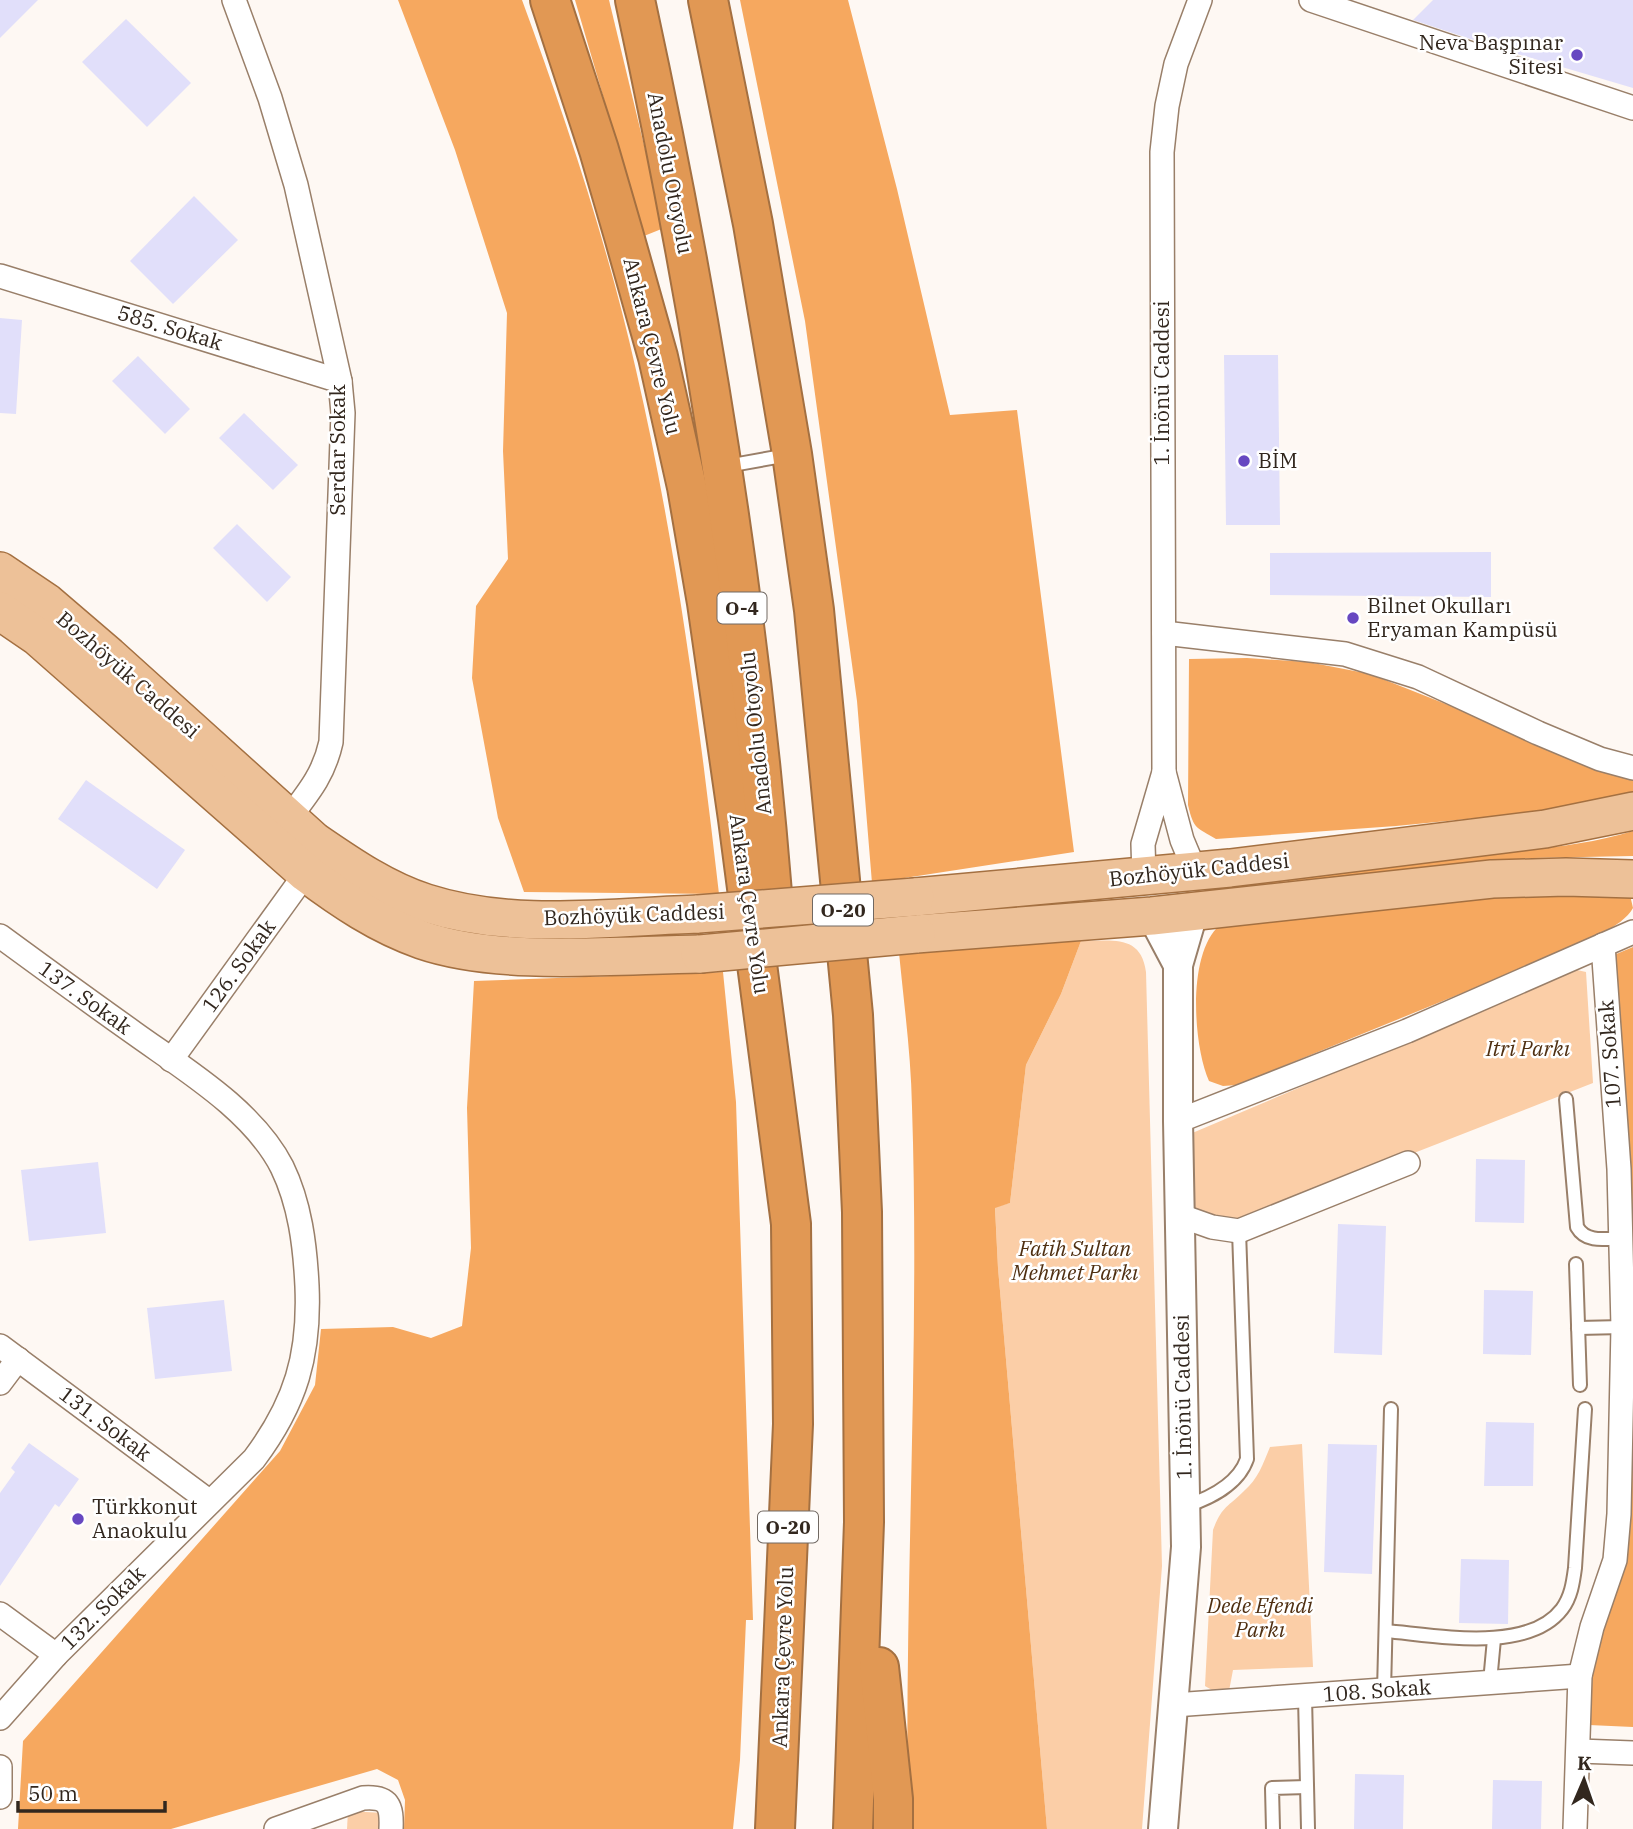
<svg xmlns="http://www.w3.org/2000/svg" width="1633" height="1829" viewBox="0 0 1633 1829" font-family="'IBM Plex Serif',serif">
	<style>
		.green { fill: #fbcea7 }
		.forest { fill: #f6a85f }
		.building { fill: #e1dffa }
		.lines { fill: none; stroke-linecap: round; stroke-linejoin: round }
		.service-casing { stroke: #997f69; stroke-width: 16 }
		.minor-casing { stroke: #997f69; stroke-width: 26 }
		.tertiary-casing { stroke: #997f69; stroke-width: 32 }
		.primary-casing { stroke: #a47041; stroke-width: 40 }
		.motorway-casing { stroke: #a47041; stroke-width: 42 }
		.service { stroke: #fff; stroke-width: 12 }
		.minor { stroke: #fff; stroke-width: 23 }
		.tertiary { stroke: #fff; stroke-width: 28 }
		.primary { stroke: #edc198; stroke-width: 37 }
		.motorway { stroke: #e19854; stroke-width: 38 }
		.primary-bridge-casing { stroke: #a47041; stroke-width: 40; stroke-linecap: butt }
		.primary-bridge { stroke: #edc198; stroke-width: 37 }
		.poi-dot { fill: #6748c1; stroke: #fff; stroke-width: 2.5 }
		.labels { text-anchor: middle; stroke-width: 5; stroke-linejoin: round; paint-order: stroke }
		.shield { fill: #fff; stroke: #706862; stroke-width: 2 }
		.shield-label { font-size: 19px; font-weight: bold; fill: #32271e }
		.poi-label { font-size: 21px; fill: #32271e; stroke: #fff; text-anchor: start }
		.street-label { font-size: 21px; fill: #32271e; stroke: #fff }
		.park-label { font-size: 21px; font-style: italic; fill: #4f2f11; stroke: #fff }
	</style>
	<rect width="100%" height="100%" fill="#fef8f3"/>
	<!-- green -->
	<g class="green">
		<path d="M1081 941C1112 941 1141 934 1146 972L1162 1566 1142 1829H1047L998 1268 995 1207 1010 1203 1026 1065 1061 994Z"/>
		<path d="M1577 970 1586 972 1593 1083 1230 1225 1192 1207 1190 1134Z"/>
		<path d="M1302 1444 1313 1667 1233 1670 1229 1691 1217 1693 1205 1686 1213 1530C1222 1506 1227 1508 1244 1491 1258 1479 1263 1464 1270 1447Z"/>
		<path d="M348 1811 384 1813V1829H347Z"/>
	</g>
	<!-- forest -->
	<g class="forest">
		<path d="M398 0H522C566 119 608 246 636 370 676 543 699 719 719 894L524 892 498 818 472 678 476 606 508 559 503 451 507 313 455 150Z"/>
		<path d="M575 0H609L664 228 644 236Z"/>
		<path d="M740 0H848L897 189 950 415 1017 410 1074 852 872 883 857 701 805 321Z"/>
		<path d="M1247 658 1308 662 1370 674 1633 778V794L1539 812 1396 826 1216 839C1197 827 1194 831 1188 805L1189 659Z"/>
		<path d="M1633 831V856L1533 858 1282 882 1208 894 1206 875C1279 869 1352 862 1426 857 1495 852 1567 851 1633 831Z"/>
		<path d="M1438 894 1630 895 1633 908C1623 927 1582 943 1563 952L1237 1085 1223 1086 1209 1081C1193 1045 1187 953 1220 925Z"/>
		<path d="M1081 941 1061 994 1026 1065 1010 1203 995 1208 998 1268 1047 1829H908C904 1588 920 1347 912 1107 911 1055 904 1004 899 953Z"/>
		<path d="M1633 947V1727L1589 1725 1595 1642 1621 1560 1614 955Z"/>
		<path d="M723 972 736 1102 753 1620H746L740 1760 733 1829H404L405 1800 398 1780 377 1769 171 1829H18L23 1741 280 1451 315 1385 321 1329 393 1327 431 1338 462 1326 471 1248 467 1108 474 981Z"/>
	</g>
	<!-- building -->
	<g class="building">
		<path d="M0 0H38L0 38Z"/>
		<path d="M1433 0H1633V88L1501 49 1413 20Z"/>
		<path d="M126 19 191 83 147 127 82 62Z"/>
		<path d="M194 196 238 240 173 304 130 261Z"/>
		<path d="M0 318 22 320 16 414 0 413Z"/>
		<path d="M1224 355H1278L1280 525H1226Z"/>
		<path d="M138 356 190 409 165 434 112 381Z"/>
		<path d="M244 413 298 465 273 490 219 438Z"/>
		<path d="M237 524 291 577 267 602 213 548Z"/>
		<path d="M1491 552V597L1270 595V553Z"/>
		<path d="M86 780 185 850 157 889 58 819Z"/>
		<path d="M1476 1159 1525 1160 1524 1223 1475 1222Z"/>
		<path d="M98 1162 106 1233 29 1241 21 1170Z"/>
		<path d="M1338 1224 1386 1226 1382 1355 1334 1353Z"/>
		<path d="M1484 1290 1533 1291 1531 1355 1483 1354Z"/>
		<path d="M224 1300 232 1371 155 1379 147 1308Z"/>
		<path d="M1486 1422 1534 1423 1533 1486H1484Z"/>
		<path d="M29 1443 79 1479 59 1507 55 1504 0 1586V1493L15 1472 11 1468Z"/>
		<path d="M1328 1444 1377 1445 1372 1574 1324 1572Z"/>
		<path d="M1461 1559 1509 1560 1508 1624 1459 1623Z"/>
		<path d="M1355 1774 1404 1775 1403 1829H1354Z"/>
		<path d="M1493 1780 1542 1781 1541 1829H1492Z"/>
	</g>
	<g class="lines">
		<!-- service casing -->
		<g class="service-casing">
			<g id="service">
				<path d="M727 466 788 455"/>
				<path d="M1566 1099 1577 1227C1586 1243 1605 1239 1621 1238"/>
				<path d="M1576 1264 1580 1385"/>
				<path d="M1578 1328 1623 1327"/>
				<path d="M1186 1506C1210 1498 1238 1485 1247 1459L1239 1231"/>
				<path d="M1386 1631C1434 1635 1528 1654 1562 1609 1571 1597 1573 1583 1575 1568L1585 1409"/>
				<path d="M1490 1682 1494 1639"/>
				<path d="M1384 1691 1391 1409"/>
				<path d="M1305 1697 1308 1829"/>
				<path d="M1273 1829 1272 1788 1307 1787"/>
			</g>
		</g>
		<!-- minor casing -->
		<g class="minor-casing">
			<g id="minor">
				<path d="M234 0 270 98 296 185 340 381 343 413 331 742C324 774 309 792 289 818"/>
				<path d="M1311 0 1633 108"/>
				<path d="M0 276 340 381"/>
				<path d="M1164 633 1345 654 1418 677 1538 733 1600 759 1633 768"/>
				<path d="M1164 772 1162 152 1167 106 1176 64 1200 0"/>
				<path d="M1144 877 1143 844 1164 772 1182 840 1195 871"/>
				<path d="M0 936C45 969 89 1001 134 1033 184 1069 253 1110 282 1167 300 1204 305 1245 307 1286 310 1355 296 1403 254 1459L56 1655 0 1718"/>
				<path d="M171 1060 306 873"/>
				<path d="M1178 1121 1407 1031 1633 932"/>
				<path d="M1181 1216 1212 1227 1239 1231 1408 1163"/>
				<path d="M0 1346 210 1502"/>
				<path d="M0 1383 18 1359"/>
				<path d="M0 1614 56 1655"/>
				<path d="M1174 1705 1580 1676"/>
				<path d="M1579 1751 1633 1753"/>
				<path d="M0 1767V1797"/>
				<path d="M276 1829 363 1798C389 1796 392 1806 391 1829"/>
				<path d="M1575 1829 1580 1676 1592 1627 1615 1560 1619 1514 1623 1327 1619 1169 1603 945"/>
			</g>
		</g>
		<!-- tertiary casing -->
		<g class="tertiary-casing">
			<g id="tertiary">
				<path d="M1152 916 1178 965"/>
				<path d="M1163 1829 1186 1547 1178 1121V965L1194 910"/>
			</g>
		</g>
		<!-- primary casing -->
		<g class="primary-casing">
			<g id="primary">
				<path d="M0 571 46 602 109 656 314 841C349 865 385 890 426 903 513 931 609 917 698 914"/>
				<path d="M0 611 38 637 306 873C342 900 379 925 422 940 501 967 617 955 700 954"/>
				<path d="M915 897 1230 868 1545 829 1633 811"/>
				<path d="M916 934 1152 916 1492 879 1566 877 1633 879"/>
			</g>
		</g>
		<!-- motorway casing -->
		<g class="motorway-casing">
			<g id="motorway">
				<path d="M550 0 599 150 624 236 658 357 687 487 707 603 738 819 791 1224 793 1424 775 1829"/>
				<path d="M635 0C699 295 748 593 772 893"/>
				<path d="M708 0 753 224 792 454 814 610 853 1015 862 1212 864 1522 853 1829"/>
				<path d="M879 1667 893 1799V1829"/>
			</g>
		</g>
		<!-- service -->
		<use href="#service" class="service"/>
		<!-- minor -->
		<use href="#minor" class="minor"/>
		<!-- tertiary -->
		<use href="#tertiary" class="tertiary"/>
		<!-- primary -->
		<use href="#primary" class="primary"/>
		<!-- motorway -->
		<use href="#motorway" class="motorway"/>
		<!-- primary-bridge casing -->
		<g class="primary-bridge-casing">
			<g id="primary-bridge">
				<path d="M698 914 915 897"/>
				<path d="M700 954 916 934"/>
			</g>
		</g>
		<!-- primary-bridge -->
		<use href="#primary-bridge" class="primary-bridge"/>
	</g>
	<!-- markers -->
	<g class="poi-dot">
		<circle cx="1577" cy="55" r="7"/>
		<circle cx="1244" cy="461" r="7"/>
		<circle cx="1353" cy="618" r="7"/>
		<circle cx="78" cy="1519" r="7"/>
	</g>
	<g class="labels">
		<!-- shield labels -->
		<g class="shield">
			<rect x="717.5" y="592.5" width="49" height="31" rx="5"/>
			<rect x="813" y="894.5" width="60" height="31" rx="5"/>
			<rect x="758" y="1511.5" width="60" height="31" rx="5"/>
		</g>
		<g class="shield-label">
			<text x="742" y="615">O-4</text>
			<text x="843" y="917">O-20</text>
			<text x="788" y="1534">O-20</text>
		</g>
		<!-- poi labels -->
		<g class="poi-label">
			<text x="1563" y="50" text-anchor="end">Neva Başpınar<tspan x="1563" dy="24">Sitesi</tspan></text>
			<text x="1258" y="468">BİM</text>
			<text x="1367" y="613">Bilnet Okulları<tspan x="1367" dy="24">Eryaman Kampüsü</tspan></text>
			<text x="92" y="1514">Türkkonut<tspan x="92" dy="24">Anaokulu</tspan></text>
		</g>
		<!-- street labels -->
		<g class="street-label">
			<text transform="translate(670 173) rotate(79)" y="7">Anadolu Otoyolu</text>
			<text transform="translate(170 328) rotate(17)" y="7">585. Sokak</text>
			<text transform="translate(652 346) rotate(76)" y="7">Ankara Çevre Yolu</text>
			<text transform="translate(1162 383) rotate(-90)" y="7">1. İnönü Caddesi</text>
			<text transform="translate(338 450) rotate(-90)" y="7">Serdar Sokak</text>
			<text transform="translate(128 675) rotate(41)" y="7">Bozhöyük Caddesi</text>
			<text transform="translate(756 733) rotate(-96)" y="7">Anadolu Otoyolu</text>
			<text transform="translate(1199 870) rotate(-6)" y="7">Bozhöyük Caddesi</text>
			<text transform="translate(749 904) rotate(82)" y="7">Ankara Çevre Yolu</text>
			<text transform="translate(634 915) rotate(-2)" y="7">Bozhöyük Caddesi</text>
			<text transform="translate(239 966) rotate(-54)" y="7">126. Sokak</text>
			<text transform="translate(85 998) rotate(36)" y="7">137. Sokak</text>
			<text transform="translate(1610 1054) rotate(-94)" y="7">107. Sokak</text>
			<text transform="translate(1183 1397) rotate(-91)" y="7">1. İnönü Caddesi</text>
			<text transform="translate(105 1424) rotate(37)" y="7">131. Sokak</text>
			<text transform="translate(103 1608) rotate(-45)" y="7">132. Sokak</text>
			<text transform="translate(783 1657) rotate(-88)" y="7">Ankara Çevre Yolu</text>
			<text transform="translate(1377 1691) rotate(-4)" y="7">108. Sokak</text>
		</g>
		<!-- park labels -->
		<g class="park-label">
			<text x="1528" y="1056">Itri Parkı</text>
			<text x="1075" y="1256">Fatih Sultan<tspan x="1075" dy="24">Mehmet Parkı</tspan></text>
			<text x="1260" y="1613">Dede Efendi<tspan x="1260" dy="24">Parkı</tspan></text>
		</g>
	</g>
	<!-- north arrow -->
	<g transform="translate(1584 1780) rotate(2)" stroke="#ffffff" stroke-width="5" paint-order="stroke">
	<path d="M0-5L12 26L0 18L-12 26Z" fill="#32271e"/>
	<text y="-10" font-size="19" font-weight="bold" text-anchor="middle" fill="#32271e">K</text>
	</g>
	<!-- scale -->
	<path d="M18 1801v10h147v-10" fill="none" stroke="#32271e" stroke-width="3.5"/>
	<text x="28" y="1801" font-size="21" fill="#32271e" stroke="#ffffff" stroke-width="5" paint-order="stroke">50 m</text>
</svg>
